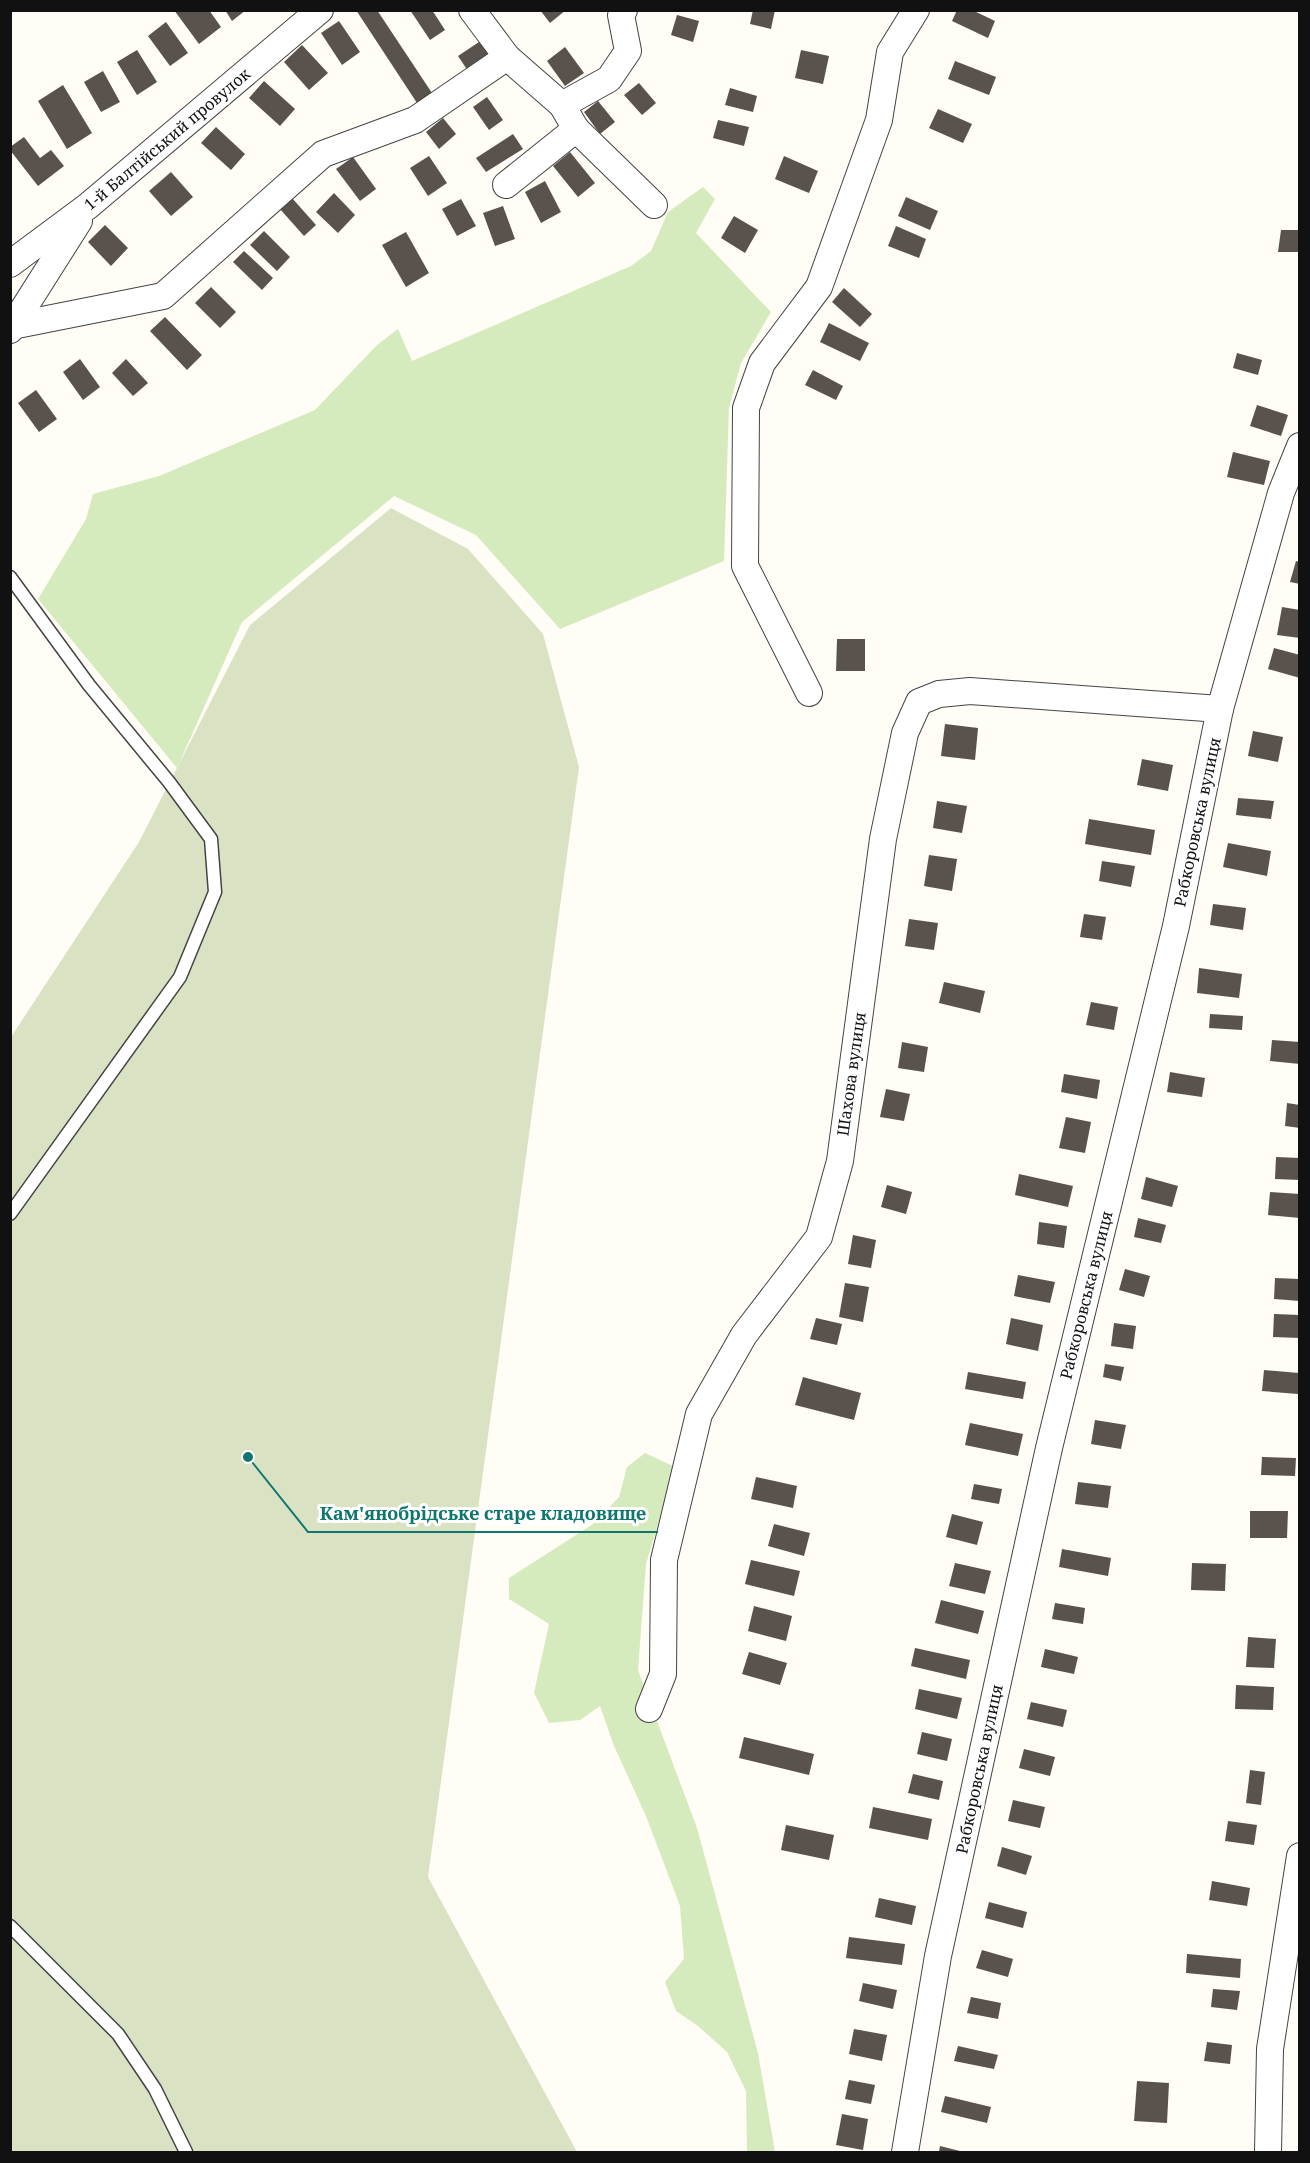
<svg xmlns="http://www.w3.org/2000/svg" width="1310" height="2163" viewBox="0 0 1310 2163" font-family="'Noto Serif',serif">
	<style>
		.green { fill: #d5ebbd }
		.cemetery { fill: #d9e3c4 }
		.building { fill: #5a524d }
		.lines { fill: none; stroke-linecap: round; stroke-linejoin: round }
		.service-casing { stroke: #444; stroke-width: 15 }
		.minor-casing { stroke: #444; stroke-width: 28 }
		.service { stroke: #fff; stroke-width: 12 }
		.minor { stroke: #fff; stroke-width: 26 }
		.labels { text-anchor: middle; stroke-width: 6; stroke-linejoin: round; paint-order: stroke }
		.street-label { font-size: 16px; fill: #111; stroke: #fff }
		.leader { fill: none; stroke: #0f766e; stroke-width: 2 }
		.callout-dot { fill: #0f766e; stroke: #fff; stroke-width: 2 }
		.callout-label { font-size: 18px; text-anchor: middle; font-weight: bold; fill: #0f766e; stroke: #fff; stroke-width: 6; stroke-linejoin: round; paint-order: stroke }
	</style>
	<rect width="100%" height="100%" fill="#fffdf5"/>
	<!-- green -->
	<g class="green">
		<path d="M703 187 715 199 696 233 771 312 741 363 729 408 724 561 560 629 476 535 394 496 242 622 177 768 38 599 86 519 93 494 159 476 315 410 377 345 398 329 412 361 631 266 651 251 668 212Z"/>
		<path d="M645 1453 675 1467 646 1564 638 1670 697 1828 758 2053 775 2152H747L746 2091 727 2052 698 2026 676 2011 665 1982 684 1959 680 1906 646 1816 614 1746 600 1706 580 1720 549 1723 534 1693 549 1624 509 1599V1578L593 1524 619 1497 627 1467Z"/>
	</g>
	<!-- cemetery -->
	<path class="cemetery" d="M391 508 468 549 543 634 579 767 428 1877 577 2152H11V1037L139 842 250 625Z"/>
	<!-- building -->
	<g class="building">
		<path d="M174 10H209L221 27 199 44Z"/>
		<path d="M225 10H246L232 21Z"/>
		<path d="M356 10H377L432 93 417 103Z"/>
		<path d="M410 10H432L445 30 430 40Z"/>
		<path d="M540 10H566L550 23Z"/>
		<path d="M753 10H775L771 29 750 24Z"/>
		<path d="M957 10H972L995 21 988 38 952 21Z"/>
		<path d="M677 15 699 21 693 42 671 35Z"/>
		<path d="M339 21 360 52 342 65 321 33Z"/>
		<path d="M166 22 188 53 170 66 148 36Z"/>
		<path d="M482 40 492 56 468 71 458 56Z"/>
		<path d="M302 45 328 73 309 90 284 62Z"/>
		<path d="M565 47 584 73 565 86 547 61Z"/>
		<path d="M137 50 157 82 137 95 117 62Z"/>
		<path d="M801 50 829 56 823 84 795 78Z"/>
		<path d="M955 61 996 77 989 95 948 79Z"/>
		<path d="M103 71 120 102 101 112 84 82Z"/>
		<path d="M264 81 295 109 280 126 249 98Z"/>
		<path d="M639 83 656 103 642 115 624 95Z"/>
		<path d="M63 85 92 133 67 149 38 101Z"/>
		<path d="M730 88 757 96 753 112 725 105Z"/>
		<path d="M487 97 503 120 489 130 473 107Z"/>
		<path d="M598 101 615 122 600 134 584 112Z"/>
		<path d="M938 109 972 124 963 143 929 128Z"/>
		<path d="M443 118 456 134 439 149 426 132Z"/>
		<path d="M718 120 749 127 744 146 713 138Z"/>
		<path d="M216 127 245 154 231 170 201 143Z"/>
		<path d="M513 134 523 149 486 172 476 158Z"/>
		<path d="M24 137 40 158 51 150 64 166 38 186 10 150V147Z"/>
		<path d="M570 152 595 183 578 197 553 166Z"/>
		<path d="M429 156 447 183 428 196 410 168Z"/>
		<path d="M784 156 818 171 809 193 775 179Z"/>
		<path d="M353 157 376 189 360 201 336 169Z"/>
		<path d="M171 172 193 197 171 216 149 191Z"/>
		<path d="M545 181 561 212 541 223 525 192Z"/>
		<path d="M334 193 355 215 338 233 316 212Z"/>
		<path d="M906 197 938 211 930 230 898 216Z"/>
		<path d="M292 198 316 225 304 236 280 209Z"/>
		<path d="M461 199 476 226 457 236 442 209Z"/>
		<path d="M503 206 515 239 495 246 483 213Z"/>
		<path d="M734 216 758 230 745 253 721 238Z"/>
		<path d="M105 225 128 248 111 266 88 242Z"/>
		<path d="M896 226 926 239 919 258 888 246Z"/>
		<path d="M1281 230H1300V252H1278Z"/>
		<path d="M264 231 290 257 277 271 250 245Z"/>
		<path d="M406 232 429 273 406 287 382 245Z"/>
		<path d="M244 251 273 278 262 290 233 262Z"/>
		<path d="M211 287 236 312 220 328 195 303Z"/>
		<path d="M844 288 872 314 860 327 832 302Z"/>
		<path d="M165 317 202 355 187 370 150 331Z"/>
		<path d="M829 323 869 343 860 361 820 342Z"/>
		<path d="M1237 353 1262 360 1258 375 1233 368Z"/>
		<path d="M80 359 100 387 83 400 63 372Z"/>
		<path d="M126 359 148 383 133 396 112 373Z"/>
		<path d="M813 370 843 386 836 400 805 385Z"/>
		<path d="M36 390 57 419 39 432 18 403Z"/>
		<path d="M1257 405 1288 415 1281 436 1250 426Z"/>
		<path d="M1233 452 1270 461 1264 485 1227 477Z"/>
		<path d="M1296 561 1300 562V584L1290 582Z"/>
		<path d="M1282 607 1300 610V638L1277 635Z"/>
		<path d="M837 639H865V671H836Z"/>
		<path d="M1274 648 1300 655V678L1268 669Z"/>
		<path d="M945 724 978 728 975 760 941 756Z"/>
		<path d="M1253 731 1283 737 1278 762 1248 756Z"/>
		<path d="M1142 759 1173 765 1168 791 1137 785Z"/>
		<path d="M1238 798 1274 801 1271 819 1236 815Z"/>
		<path d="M937 801 967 806 962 833 933 828Z"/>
		<path d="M1089 819 1155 830 1151 855 1085 844Z"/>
		<path d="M1228 843 1271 851 1267 876 1223 867Z"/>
		<path d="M929 855 957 859 952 891 924 886Z"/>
		<path d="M1102 861 1135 866 1131 887 1099 881Z"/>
		<path d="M1213 904 1246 908 1243 930 1210 925Z"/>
		<path d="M1084 914 1106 917 1102 940 1080 937Z"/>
		<path d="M909 919 938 923 934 950 905 946Z"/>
		<path d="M1199 968 1242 974 1239 998 1197 993Z"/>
		<path d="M944 982 985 991 980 1013 939 1003Z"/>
		<path d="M1091 1002 1118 1007 1114 1030 1086 1025Z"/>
		<path d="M1210 1014 1243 1016 1242 1030 1209 1028Z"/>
		<path d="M1272 1040 1300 1042V1064L1270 1061Z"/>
		<path d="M902 1042 928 1047 924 1072 898 1068Z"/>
		<path d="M1170 1072 1205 1078 1202 1097 1167 1092Z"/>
		<path d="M1064 1074 1100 1080 1097 1099 1061 1092Z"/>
		<path d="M886 1089 910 1094 904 1121 880 1117Z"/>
		<path d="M1287 1103 1300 1105V1128L1285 1126Z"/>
		<path d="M1066 1117 1091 1122 1085 1153 1059 1148Z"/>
		<path d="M1276 1157 1300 1158V1180L1275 1179Z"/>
		<path d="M1019 1174 1073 1186 1068 1207 1015 1195Z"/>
		<path d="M1146 1177 1178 1186 1172 1207 1141 1199Z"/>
		<path d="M887 1185 912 1192 906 1214 881 1207Z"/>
		<path d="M1270 1192 1300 1194V1218L1268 1215Z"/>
		<path d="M1138 1218 1166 1225 1161 1243 1134 1237Z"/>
		<path d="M1039 1222 1067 1226 1064 1248 1037 1244Z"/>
		<path d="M853 1235 876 1240 871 1268 848 1264Z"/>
		<path d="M1125 1269 1150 1276 1144 1297 1119 1290Z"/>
		<path d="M1018 1275 1055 1282 1050 1303 1014 1296Z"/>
		<path d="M1275 1278 1300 1279V1301L1274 1299Z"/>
		<path d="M845 1283 869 1287 863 1322 839 1317Z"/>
		<path d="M1274 1314 1300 1315V1338L1273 1337Z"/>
		<path d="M816 1318 842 1324 837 1345 810 1339Z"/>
		<path d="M1011 1318 1043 1325 1038 1351 1006 1344Z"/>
		<path d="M1114 1323 1136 1326 1133 1349 1111 1346Z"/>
		<path d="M1105 1364 1124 1367 1121 1381 1103 1377Z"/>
		<path d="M1264 1370 1299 1373 1298 1394 1262 1391Z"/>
		<path d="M968 1372 1026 1382 1023 1399 965 1389Z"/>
		<path d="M803 1377 861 1393 854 1420 795 1405Z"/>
		<path d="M1095 1420 1126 1425 1121 1449 1091 1444Z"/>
		<path d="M970 1423 1023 1434 1018 1456 965 1445Z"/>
		<path d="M1262 1457 1296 1458 1295 1476 1261 1475Z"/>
		<path d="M756 1477 797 1486 793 1508 751 1499Z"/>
		<path d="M1078 1482 1111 1486 1108 1508 1075 1504Z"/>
		<path d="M974 1484 1002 1489 999 1504 971 1499Z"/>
		<path d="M1250 1511H1288L1287 1538H1250Z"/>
		<path d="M952 1514 983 1522 977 1545 946 1537Z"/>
		<path d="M774 1524 810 1533 804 1556 768 1546Z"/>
		<path d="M1062 1549 1111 1558 1108 1576 1059 1567Z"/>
		<path d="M751 1560 800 1571 794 1596 745 1584Z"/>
		<path d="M955 1563 991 1571 985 1594 949 1586Z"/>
		<path d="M1192 1563 1226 1564 1225 1591 1191 1590Z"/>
		<path d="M941 1600 984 1611 978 1634 935 1623Z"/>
		<path d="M1055 1603 1085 1608 1083 1624 1052 1619Z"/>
		<path d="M754 1606 792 1616 786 1641 748 1631Z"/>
		<path d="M1248 1637 1276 1639 1274 1668 1246 1667Z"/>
		<path d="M915 1648 970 1660 966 1679 911 1666Z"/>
		<path d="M1045 1649 1078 1657 1074 1674 1041 1667Z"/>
		<path d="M749 1652 787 1663 780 1685 742 1674Z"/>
		<path d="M1236 1685 1274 1687 1273 1710 1235 1709Z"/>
		<path d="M919 1689 962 1698 957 1719 915 1709Z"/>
		<path d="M1031 1702 1067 1710 1063 1727 1027 1719Z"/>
		<path d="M922 1732 952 1739 947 1761 917 1754Z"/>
		<path d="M744 1737 814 1754 809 1775 739 1758Z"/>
		<path d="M1024 1749 1055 1757 1050 1776 1019 1768Z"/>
		<path d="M1250 1770 1265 1772 1261 1805 1246 1803Z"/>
		<path d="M913 1774 943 1781 939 1800 908 1793Z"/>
		<path d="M1013 1800 1045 1807 1040 1828 1008 1821Z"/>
		<path d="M873 1807 932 1819 928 1840 869 1828Z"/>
		<path d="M1228 1821 1257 1825 1254 1845 1225 1841Z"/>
		<path d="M786 1825 834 1835 829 1860 781 1850Z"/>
		<path d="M1002 1847 1032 1856 1026 1875 997 1866Z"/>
		<path d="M1212 1881 1250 1888 1247 1906 1209 1900Z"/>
		<path d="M879 1898 916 1906 912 1925 875 1917Z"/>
		<path d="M989 1902 1027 1912 1023 1928 985 1918Z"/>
		<path d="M849 1937 905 1944 902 1965 846 1958Z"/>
		<path d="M982 1950 1013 1959 1008 1977 976 1968Z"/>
		<path d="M1187 1954 1241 1959 1240 1978 1186 1973Z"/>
		<path d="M863 1983 897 1990 893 2009 859 2001Z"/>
		<path d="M1213 1989 1240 1991 1237 2010 1211 2007Z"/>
		<path d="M971 1997 1001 2003 998 2019 967 2013Z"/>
		<path d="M854 2029 887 2035 882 2061 849 2054Z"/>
		<path d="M1207 2042 1232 2045 1230 2064 1204 2061Z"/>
		<path d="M958 2046 998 2055 994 2069 954 2061Z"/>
		<path d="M849 2080 875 2085 871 2104 845 2099Z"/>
		<path d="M1137 2081 1169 2083 1167 2123 1134 2121Z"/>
		<path d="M945 2096 991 2107 987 2123 941 2112Z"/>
		<path d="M842 2114 868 2119 863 2150 836 2145Z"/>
		<path d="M940 2146 964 2152H939Z"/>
	</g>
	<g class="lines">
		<!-- service casing -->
		<g class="service-casing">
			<g id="service">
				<path d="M10 577 89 685 169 782 211 839 215 892 180 977 10 1214"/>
				<path d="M10 1926 118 2034 155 2089 186 2152"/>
			</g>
		</g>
		<!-- minor casing -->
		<g class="minor-casing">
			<g id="minor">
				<path d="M472 10 507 57 562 105 576 129 654 205"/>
				<path d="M562 105 609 79 628 51 621 15 624 10"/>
				<path d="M506 185 576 129"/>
				<path d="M10 264 88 206 320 10"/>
				<path d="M12 326 163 296 323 154 415 120 507 57"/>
				<path d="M10 330 79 221"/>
				<path d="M809 693 745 566 746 408 762 363 819 287 879 120 890 52 916 10"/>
				<path d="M649 1709 663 1674 664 1560 699 1414 744 1335 819 1237 840 1161 883 839 905 733 919 702 939 694 970 691 1220 709"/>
				<path d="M905 2152 938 1956 1049 1448 1176 926 1220 709 1281 493 1300 446"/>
				<path d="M1268 2152 1270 2049 1300 1856"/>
			</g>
		</g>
		<!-- service -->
		<use href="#service" class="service"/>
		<!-- minor -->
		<use href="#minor" class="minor"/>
	</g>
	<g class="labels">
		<!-- street labels -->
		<g class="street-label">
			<text transform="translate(167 139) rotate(-40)" y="6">1-й Балтійський провулок</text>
			<text transform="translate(1197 822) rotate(-78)" y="6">Рабкоровська вулиця</text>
			<text transform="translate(851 1074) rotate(-82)" y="6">Шахова вулиця</text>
			<text transform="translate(1086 1295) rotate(-76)" y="6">Рабкоровська вулиця</text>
			<text transform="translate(979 1769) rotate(-78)" y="6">Рабкоровська вулиця</text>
		</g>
	</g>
	<!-- callouts -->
	<path class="leader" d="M248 1457L308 1532H658"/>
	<circle class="callout-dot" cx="248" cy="1457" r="6"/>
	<g class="callout-label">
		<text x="483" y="1520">Кам'янобрідське старе кладовище</text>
	</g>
	<!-- border -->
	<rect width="1310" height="2163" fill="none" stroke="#111111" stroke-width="24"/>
</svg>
